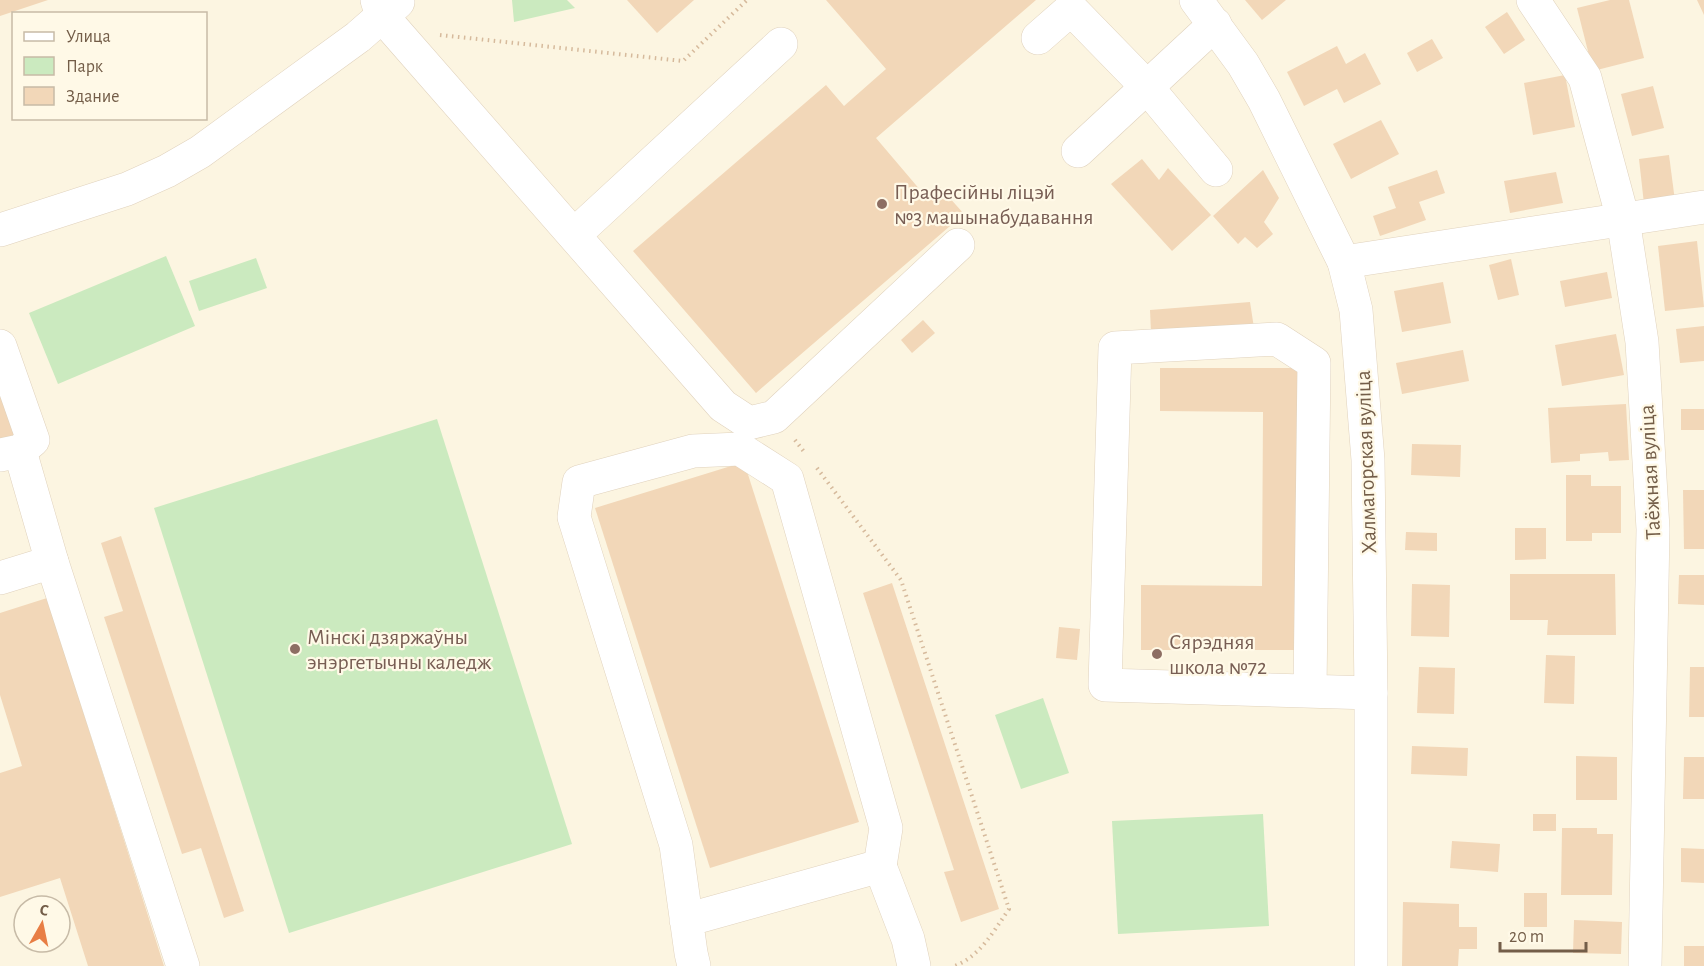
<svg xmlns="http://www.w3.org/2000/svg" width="1704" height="966" viewBox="0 0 1704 966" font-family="'Alegreya Sans',sans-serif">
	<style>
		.green { fill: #cbeabf }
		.building { fill: #f2d7b8 }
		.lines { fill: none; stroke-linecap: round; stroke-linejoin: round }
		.minor-casing { stroke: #e0d2bd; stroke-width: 34 }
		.path { stroke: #d6ba9c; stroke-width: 4; stroke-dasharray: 1.5 4.5; stroke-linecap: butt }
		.minor { stroke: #fff; stroke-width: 33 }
		.education-dot { fill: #8d6e63; stroke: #fff9e7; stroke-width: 2 }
		.labels { text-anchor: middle; stroke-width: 4.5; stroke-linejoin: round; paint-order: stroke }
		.education-label { font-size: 22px; fill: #785e54; stroke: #fff9e7; text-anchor: start }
		.street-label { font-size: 22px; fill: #735d48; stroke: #fff9e7 }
	</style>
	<rect width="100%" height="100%" fill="#fcf5e1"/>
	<!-- green -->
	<g class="green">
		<path d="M567 0 575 8 514 22 512 0Z"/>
		<path d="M166 256 195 326 58 384 29 313Z"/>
		<path d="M256 258 267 288 199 311 189 281Z"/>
		<path d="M437 419 572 844 289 933 154 508Z"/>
		<path d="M1043 698 1069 773 1021 789 995 715Z"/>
		<path d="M1263 814 1269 926 1118 934 1112 821Z"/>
	</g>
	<!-- building -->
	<g class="building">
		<path d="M0 0H48L0 16Z"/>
		<path d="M627 0H694L657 33Z"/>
		<path d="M826 0H1036L876 138 927 198 940 187 964 214 756 393 633 251 826 85 844 106 886 69Z"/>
		<path d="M1245 0H1286L1262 20Z"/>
		<path d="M1610 0H1629L1644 58 1593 71 1577 8Z"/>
		<path d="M1697 0H1704V15Z"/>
		<path d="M1507 12 1525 40 1504 54 1485 27Z"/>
		<path d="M1432 39 1443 58 1417 72 1407 53Z"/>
		<path d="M1337 46 1346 64 1365 53 1381 84 1344 103 1337 89 1304 106 1287 72Z"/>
		<path d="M1565 75 1575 127 1533 135 1524 83Z"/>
		<path d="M1653 86 1664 128 1632 136 1621 94Z"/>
		<path d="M1381 120 1399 154 1351 179 1333 144Z"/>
		<path d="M1669 155 1675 201 1644 204 1639 159Z"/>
		<path d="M1142 159 1159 180 1168 168 1211 215 1172 251 1111 184Z"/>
		<path d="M1263 170 1279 198 1264 222 1273 234 1257 248 1245 237 1238 244 1213 216Z"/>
		<path d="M1437 170 1445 193 1419 202 1426 220 1380 236 1373 216 1396 208 1388 187Z"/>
		<path d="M1556 172 1563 203 1510 213 1504 181Z"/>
		<path d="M1697 241 1704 307 1665 311 1658 246Z"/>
		<path d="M1511 259 1519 295 1498 300 1489 265Z"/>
		<path d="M1607 272 1612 298 1565 307 1560 281Z"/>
		<path d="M1443 282 1451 323 1402 332 1394 291Z"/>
		<path d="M1250 302 1254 328 1151 332 1150 310Z"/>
		<path d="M923 320 935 333 912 353 901 340Z"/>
		<path d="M1704 326V361L1680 363 1676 329Z"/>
		<path d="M1616 334 1624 375 1562 386 1555 345Z"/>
		<path d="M1463 350 1469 381 1402 394 1396 363Z"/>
		<path d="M0 364 23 437 0 444Z"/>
		<path d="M1160 368H1304L1302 650H1141V585L1262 586 1263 412 1160 411Z"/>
		<path d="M1626 404 1629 460 1609 461 1608 452 1580 454V461L1551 463 1548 408Z"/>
		<rect x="1681" y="409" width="23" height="21"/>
		<path d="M1412 444 1461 445 1460 477 1411 475Z"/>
		<path d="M744 462 859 822 710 868 595 508Z"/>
		<path d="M1566 475H1591V486H1621V533H1592V541H1566Z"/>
		<path d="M1683 490H1704V549H1684Z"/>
		<path d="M1515 528H1546V559L1515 560Z"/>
		<path d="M1406 532 1437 533V551L1405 550Z"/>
		<path d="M121 536 244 911 224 918 201 848 182 854 104 617 123 611 101 543Z"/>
		<path d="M1510 574H1615L1616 635H1547L1548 620H1510Z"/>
		<path d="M1679 575H1704V605L1678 604Z"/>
		<path d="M892 583 999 909 961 922 944 872 954 870 863 593Z"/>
		<path d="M1412 584 1450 585 1449 637 1411 636Z"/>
		<path d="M47 598 164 966H88L60 878 0 897V773L22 766 0 695V613Z"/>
		<path d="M1059 627 1080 629 1077 660 1056 658Z"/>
		<path d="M1546 655 1575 656 1574 704 1544 703Z"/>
		<path d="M1419 667 1455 668 1454 714 1417 713Z"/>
		<path d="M1690 667H1704V717H1689Z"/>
		<path d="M1412 746 1468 748 1467 776 1411 774Z"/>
		<path d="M1576 756 1617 757V800H1576Z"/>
		<path d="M1684 757H1704V799H1683Z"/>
		<rect x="1533" y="814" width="23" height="17"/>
		<path d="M1562 828H1597V834H1613L1612 895H1561Z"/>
		<path d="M1452 841 1500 844 1498 872 1450 868Z"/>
		<path d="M1681 848 1704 849V883L1681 882Z"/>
		<rect x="1524" y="893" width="23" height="34"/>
		<path d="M1403 902 1459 904V927H1477V949H1459L1458 966H1402Z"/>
		<path d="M1574 920 1622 922 1621 954 1573 953Z"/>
		<rect x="1684" y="946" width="20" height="20"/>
	</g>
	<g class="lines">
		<!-- minor casing -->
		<g class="minor-casing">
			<g id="minor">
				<path d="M377 0 382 16 723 406 749 423 774 417 958 245"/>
				<path d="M1196 0 1243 64 1264 100 1344 262 1356 310 1368 460 1371 693V966"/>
				<path d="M1533 0 1585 78 1623 219 1642 342 1653 529 1645 966"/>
				<path d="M1038 38 1071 9 1147 87 1216 170"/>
				<path d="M1078 151 1215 24"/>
				<path d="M0 230 127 189 167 171 200 152 358 37 398 2"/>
				<path d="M574 235 781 44"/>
				<path d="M1344 262 1704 207"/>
				<path d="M0 346 33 440 20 451 0 455"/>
				<path d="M20 451 52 562"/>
				<path d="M0 578 52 562 183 966"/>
				<path d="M1310 691 1314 363 1277 339 1115 348 1105 685 1371 693"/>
				<path d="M880 866 908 939 914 966"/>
				<path d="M686 920 880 866 886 828 787 479 740 449 693 451 579 482 574 517 676 845 691 953 694 966"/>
			</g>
		</g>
		<!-- path -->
		<g class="path">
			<path d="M440 35 683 61 747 0"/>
			<path d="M795 440 805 453"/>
			<path d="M817 468 901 580 1009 909C993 932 981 955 955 966"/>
		</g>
		<!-- minor -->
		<use href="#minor" class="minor"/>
	</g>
	<!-- markers -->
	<g class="education-dot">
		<circle cx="882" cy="204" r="6"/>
		<circle cx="295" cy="649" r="6"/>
		<circle cx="1157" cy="654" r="6"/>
	</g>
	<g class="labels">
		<!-- education labels -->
		<g class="education-label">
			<text x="894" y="199">Прафесійны ліцэй<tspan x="894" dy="25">№3 машынабудавання</tspan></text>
			<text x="307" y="644">Мінскі дзяржаўны<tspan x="307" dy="25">энэргетычны каледж</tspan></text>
			<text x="1169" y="649">Сярэдняя<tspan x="1169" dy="25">школа №72</tspan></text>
		</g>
		<!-- street labels -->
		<g class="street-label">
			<text transform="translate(1365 462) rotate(-92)" y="8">Халмагорская вуліца</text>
			<text transform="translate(1649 472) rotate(-93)" y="8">Таёжная вуліца</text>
		</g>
	</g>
	<!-- legend -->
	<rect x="12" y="12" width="195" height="108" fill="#fff9e7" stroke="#c7bba7" stroke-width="1.5"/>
	<rect x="24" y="32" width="30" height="9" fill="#ffffff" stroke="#c7bba7" stroke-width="1.5"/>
	<text x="66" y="42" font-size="18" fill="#735d48">Улица</text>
	<rect x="24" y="57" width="30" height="18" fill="#cbeabf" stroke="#c7bba7" stroke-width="1.5"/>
	<text x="66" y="72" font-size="18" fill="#735d48">Парк</text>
	<rect x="24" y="87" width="30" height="18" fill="#f2d7b8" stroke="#c7bba7" stroke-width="1.5"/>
	<text x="66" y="102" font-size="18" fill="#735d48">Здание</text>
	<!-- north arrow -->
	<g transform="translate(42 924) rotate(9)"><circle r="28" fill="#fff9e7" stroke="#c7bba7" stroke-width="1.5"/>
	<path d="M0-4.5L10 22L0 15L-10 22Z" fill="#e87e44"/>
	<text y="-9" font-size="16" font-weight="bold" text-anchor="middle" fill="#735d48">С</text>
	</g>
	<!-- scale -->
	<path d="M1500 942v9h86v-9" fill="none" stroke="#735d48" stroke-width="3"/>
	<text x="1509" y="942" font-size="18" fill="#735d48" stroke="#fff9e7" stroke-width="4.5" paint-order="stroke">20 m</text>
</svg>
